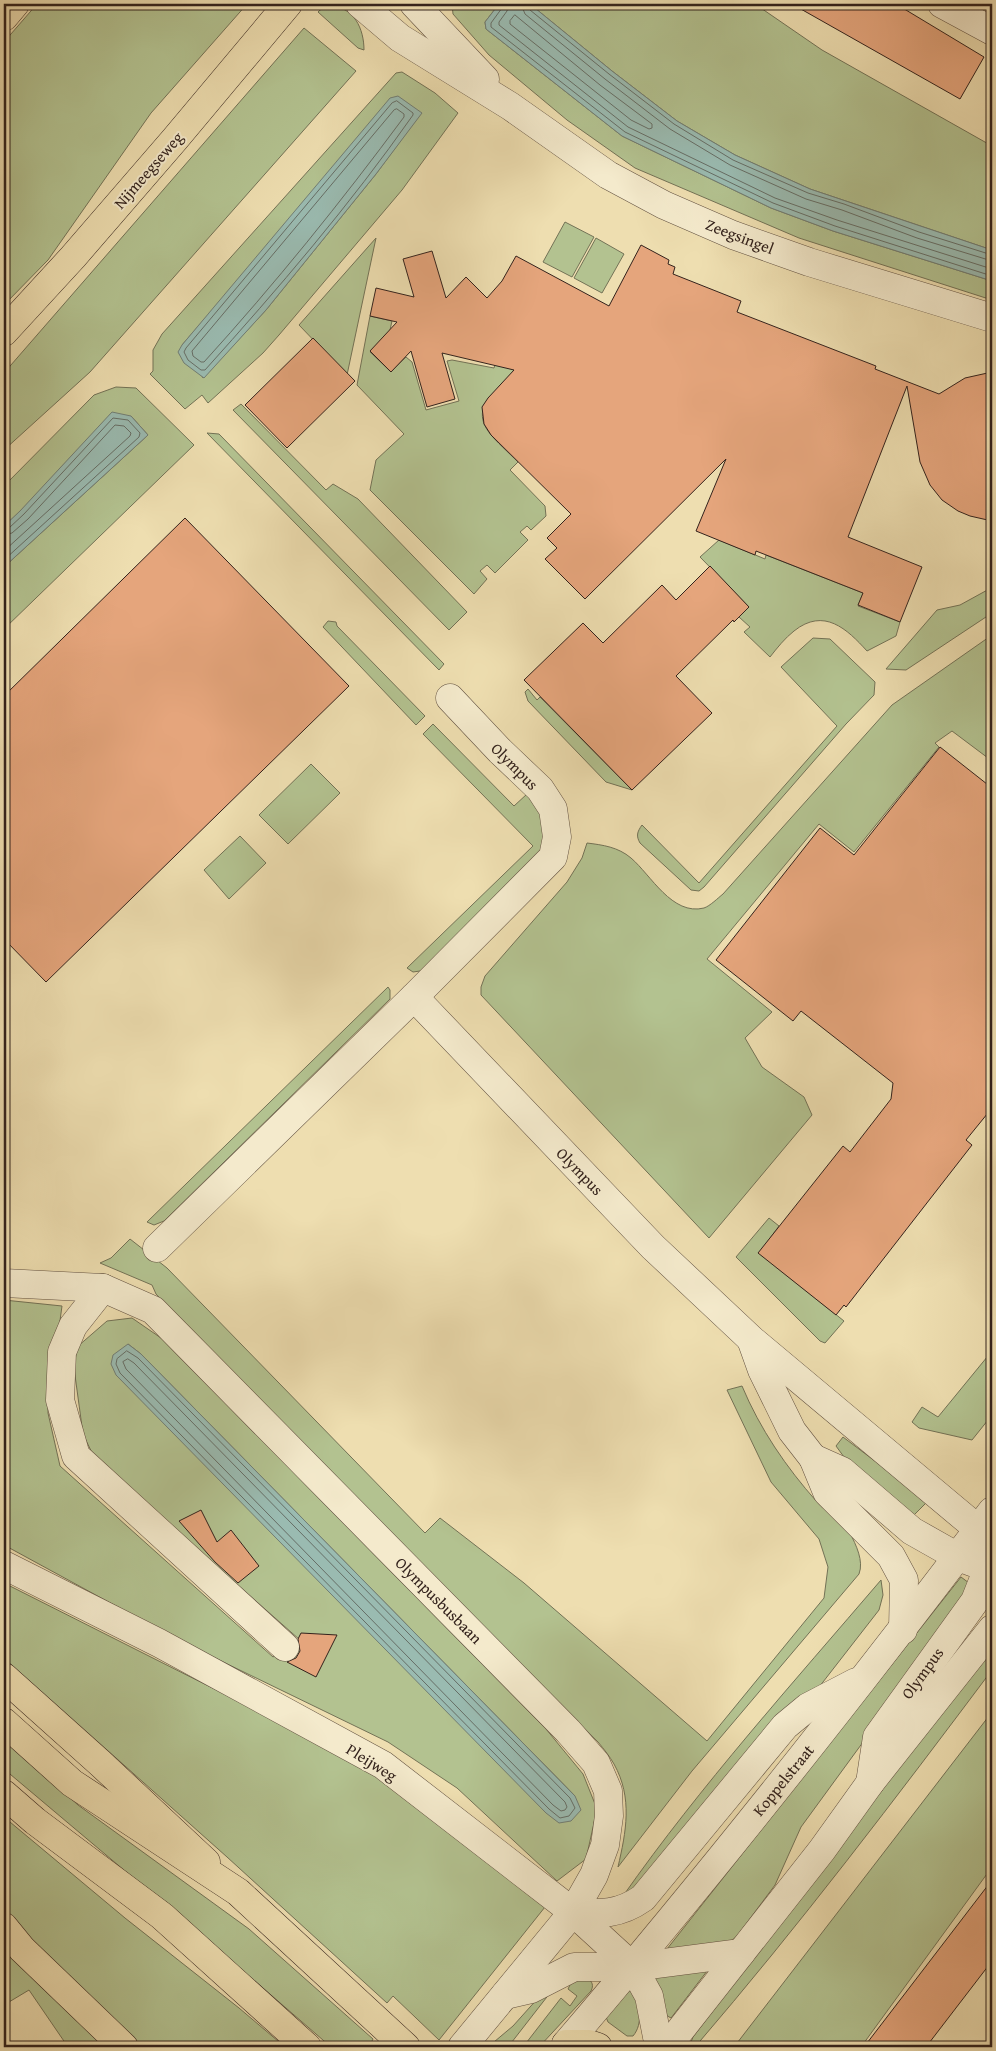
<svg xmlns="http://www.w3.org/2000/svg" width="996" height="2051" viewBox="0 0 996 2051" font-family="'Gentium Book Plus',serif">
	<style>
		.green { fill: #b3c290; stroke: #737256; fill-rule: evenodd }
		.water { fill: #9abbb1; stroke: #717e75 }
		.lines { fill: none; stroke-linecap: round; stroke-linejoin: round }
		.shore { stroke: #666e66; stroke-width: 1 }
		.building { fill: #e5a57c; stroke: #33221c }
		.minor-casing { stroke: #625141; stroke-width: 29 }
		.major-casing { stroke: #33221c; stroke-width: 29 }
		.highway-casing { stroke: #33221c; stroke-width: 29 }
		.minor { stroke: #f4eacc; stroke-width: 28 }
		.major { stroke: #eedeb0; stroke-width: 28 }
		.highway { stroke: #eedeb0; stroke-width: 28 }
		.labels { text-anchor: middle; stroke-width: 4; stroke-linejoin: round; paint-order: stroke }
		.street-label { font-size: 16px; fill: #33221c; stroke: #f4eacc }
	</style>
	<rect width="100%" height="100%" fill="#eedeb0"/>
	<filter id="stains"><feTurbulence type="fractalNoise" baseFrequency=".004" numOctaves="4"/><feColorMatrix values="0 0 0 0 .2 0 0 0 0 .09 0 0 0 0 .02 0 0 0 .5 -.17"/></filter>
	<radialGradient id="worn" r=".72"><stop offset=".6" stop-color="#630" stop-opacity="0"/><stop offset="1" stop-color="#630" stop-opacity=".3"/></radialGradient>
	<!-- green -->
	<g class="green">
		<path d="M37 4H247L151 113 48 260 4 305V42Z"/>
		<path d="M452 4H499L485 22 486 29 622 136 771 208 833 231 992 281V300L799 238 635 168 567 120 489 55 453 14Z"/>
		<path d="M530 4H755L822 50 992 146V250L810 189 735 155 677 121 612 71Z"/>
		<path d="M329 6C354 6 364 29 364 50L358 48 318 12 320 10Z"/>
		<path d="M304 28 356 71 90 372 4 450V373Z"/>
		<path d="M402 72 435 93 458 113 402 190 279 335 263 353 208 403 202 395 185 409 150 374 153 371V350L162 334 396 73ZM421 113 376 174 266 310 203 378 182 345 208 315Z"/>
		<path d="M565 222 594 237 572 277 543 262Z"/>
		<path d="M376 238 347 375 299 325Z"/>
		<path d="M596 238 624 254 602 293 574 278Z"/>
		<path d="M370 316 392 321 390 330 370 352 391 372 406 357 412 362 426 410 459 401 447 361 452 360 494 368 501 343 539 364C518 377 465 398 488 431 496 442 508 452 518 462L510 470 545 506 546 516 531 530 527 526 520 532 528 540 495 573 487 565 480 571 487 579 474 594 370 490 376 460 404 434 357 385Z"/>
		<path d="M116 387 136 388 194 445 4 629V567L148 435 131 416 4 526V486L94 395Z"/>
		<path d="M241 404 326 490 333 484 358 499 467 612 449 630 233 410Z"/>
		<path d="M207 433 219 434 444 664 439 670Z"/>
		<path d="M719 540 765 559 766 555 863 593 858 606 900 622 896 636 867 651C847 629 824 607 794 631 785 638 777 648 770 657L744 632 750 627 739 617 749 607 700 557Z"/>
		<path d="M992 586V613L906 670 886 669 937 610 960 605 991 588Z"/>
		<path d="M328 621 336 622 337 626 425 716 416 725 323 627Z"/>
		<path d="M992 635V761L952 731 935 743 939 747 854 852 819 824 707 959 772 1012 745 1038 762 1067 804 1097 812 1115 709 1238 481 995V987L485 976 567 882 582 858 587 843C603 845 618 847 631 858 651 875 672 916 704 908 710 906 718 898 723 894L892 705Z"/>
		<path d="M813 638 830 639 875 682 874 695 846 724 704 887 699 891 691 890 640 843C636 836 637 832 642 825L699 883 837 726 781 667Z"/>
		<path d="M528 689 537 700 540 697 632 790 606 782 528 701 525 692Z"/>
		<path d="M433 724 514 806 527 794C532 800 539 807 542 814 546 827 544 844 538 855L420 971 413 972 407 968 533 846 423 734Z"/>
		<path d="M311 764 340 793 288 844 259 815Z"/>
		<path d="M240 836 266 863 229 899 204 870Z"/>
		<path d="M388 987 390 990V999L164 1221 154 1225 147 1222Z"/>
		<path d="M769 1218 779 1226 759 1253 844 1321 825 1343 820 1341 736 1257Z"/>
		<path d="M130 1239 167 1268 425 1533 440 1518 524 1583 707 1741 824 1598 828 1567 819 1539 771 1482 727 1390 742 1386C760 1429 786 1467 817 1502 825 1512 845 1523 850 1533 856 1545 864 1561 859 1574L692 1771 618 1867C626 1832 633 1798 614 1764 610 1757 604 1749 598 1742L409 1551 374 1518 156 1294 152 1285 100 1263 111 1258Z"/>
		<path d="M4 1300 62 1306 59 1328 48 1360V1413L60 1466 273 1657 300 1640 95 1459 83 1434 74 1368 77 1347 107 1321 132 1318 161 1338 546 1729 583 1774 597 1809 586 1859 557 1881 457 1788 388 1742 182 1642 4 1545ZM128 1344 141 1354 575 1796Z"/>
		<path d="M992 1351V1415L972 1440 919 1428 912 1422 922 1407 938 1417Z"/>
		<path d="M843 1437 928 1501 910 1519 852 1468 836 1446Z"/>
		<path d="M961 1577 973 1586 904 1686 801 1827 775 1885 737 1936 731 1941 667 1949Z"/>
		<path d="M881 1580 883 1595 879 1610 816 1691 643 1890 623 1896C701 1785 793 1683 881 1580Z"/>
		<path d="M4 1583 379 1772 545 1907 439 2040 393 1996 387 2003 227 1857 4 1658Z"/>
		<path d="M992 1645V1670C896 1798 799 1926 695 2047H689L693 2037Z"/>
		<path d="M992 1712V1867L861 2047H734Z"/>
		<path d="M4 1738 78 1805 249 1929 373 2039 371 2043 375 2047H331L226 1956 4 1769Z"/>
		<path d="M4 1817 125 1918 239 2008 285 2047H142L28 1938 4 1912Z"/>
		<path d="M4 1943 30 1976 104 2047H68L29 1990 9 2002 4 1995Z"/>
		<path d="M714 1962 671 2018 662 2013 650 1970Z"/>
		<path d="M588 1978C592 1982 594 1985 591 1991L539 2047H523L561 1998 570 2006 577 1996 568 1989 573 1979Z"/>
		<path d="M633 1990 637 1992C638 2006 644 2023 633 2036H627L608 2022 606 2017 629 1991Z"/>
		<path d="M550 1993 508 2047H488L513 2026 539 1997Z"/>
	</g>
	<!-- water -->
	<g class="water">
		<path d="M499 4H530L612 71 677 121 735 155 810 189 992 250V281L833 231 771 208 622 136 486 29 485 22Z"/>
		<path d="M398 96 422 113 376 174 266 310 204 378 184 363 178 352 182 345 390 98Z"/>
		<path d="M112 412 131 416 148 435 4 567V526L20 511Z"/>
		<path d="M128 1344 141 1354 575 1796 581 1810 571 1821 559 1823 546 1813 116 1375 111 1364 113 1355Z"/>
	</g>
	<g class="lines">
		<!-- shore -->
		<g class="shore">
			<path d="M503 4 502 8 491 23V27L625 132 773 203 835 226 992 276"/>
			<path d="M509 4 507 11 499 22V25L628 127 775 198 837 220 992 269"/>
			<path d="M521 4 525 14 605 79 670 129 730 165 806 199 842 210 917 238 992 261"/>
			<path d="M527 4 530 10 609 74 674 124 733 160 808 193 844 204 919 232 992 255"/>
			<path d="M515 15 600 85 652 124V128L649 129 631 120 510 24V21Z"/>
			<path d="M397 101 413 113V115C350 205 278 289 205 370H201L188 360 184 352 186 348 392 103Z"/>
			<path d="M397 109 404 114V117C341 202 275 284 204 362H201L193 356 192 351 394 110Z"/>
			<path d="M4 529 9 528 24 514 113 418 128 420 140 433 139 437 4 560"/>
			<path d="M4 535 12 533 28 519 115 425 124 426 131 433 130 436 4 551"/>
			<path d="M127 1351 138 1358 570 1798 575 1808 569 1816 560 1818 549 1809 120 1373 116 1364 117 1359Z"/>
			<path d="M128 1359 134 1363 565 1802 567 1807 565 1810 561 1811 553 1805 126 1369 123 1362Z"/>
		</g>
	</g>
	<!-- building -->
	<g class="building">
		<path d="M792 4H896L984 57 960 99Z"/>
		<path d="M641 245 669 260 668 264 675 267 673 274 741 301 737 312 876 366 875 369 939 394 965 378 992 372V521L970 516 958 511 942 500 930 485 920 462 907 386 848 537 922 567 900 622 858 605 863 593 756 551 755 555 696 531 726 459 585 599 545 559 557 548 547 538 571 514 491 435 484 424 482 407 488 398 514 370 442 353 455 399 427 407 411 351 391 372 370 351 397 322 370 316 376 288 414 297 403 259 432 251 446 298 466 277 487 298 502 281 516 256 609 306Z"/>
		<path d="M313 338 355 381 287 448 245 405Z"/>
		<path d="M185 518 349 686 46 982 4 939V696Z"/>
		<path d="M710 566 749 607 734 622 733 620 676 676 712 713 632 790 524 680 583 623 603 643 662 585 676 600Z"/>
		<path d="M940 747 992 788V1108L966 1140 972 1145 846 1307 844 1305 836 1315 758 1253 843 1146 850 1152 891 1099 893 1083 801 1011 793 1021 716 960 820 828 854 855Z"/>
		<path d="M201 1510 217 1542 231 1530 259 1566 238 1583 215 1562 179 1521Z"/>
		<path d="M301 1633 337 1635 316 1677 287 1662 296 1658 300 1651 298 1639Z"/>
		<path d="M992 1880V1961L926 2047H864Z"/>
	</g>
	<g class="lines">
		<!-- minor casing -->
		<g class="minor-casing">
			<g id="minor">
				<path d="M360 4 400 38 510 106 608 175 664 205 733 235 809 262 992 318"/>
				<path d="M414 4 485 79"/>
				<path d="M942 4 992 31"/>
				<path d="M414 997 653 1247 752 1340 978 1529 988 1568 975 1601 877 1737 870 1783"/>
				<path d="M157 1248 414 997 553 857 557 837 553 809 540 789 500 751 450 698"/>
				<path d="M4 1283 103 1288 153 1310 568 1731 596 1763 608 1791 609 1816 605 1845 594 1875 573 1912 462 2047"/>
				<path d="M103 1288 73 1326 62 1352 60 1400 76 1456 285 1647"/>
				<path d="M752 1342 762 1370 792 1431 813 1458 827 1492 891 1556 904 1580 903 1630"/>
				<path d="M813 1458 842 1471 912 1531 958 1557 974 1563"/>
				<path d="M4 1565 159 1643 383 1765 573 1912 633 1967 649 1996 659 2047"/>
				<path d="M573 1912C601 1914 619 1915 643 1898L785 1726 808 1707 856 1682"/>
				<path d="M505 1995 531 1989 574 1967H633L741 1953"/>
				<path d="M566 2044C714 1871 855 1692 992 1511"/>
				<path d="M667 2047 822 1850 870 1783 992 1629"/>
			</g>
		</g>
		<!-- major casing -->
		<g class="major-casing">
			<g id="major">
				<path d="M4 17 15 4"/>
				<path d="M4 332 73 257 175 139 288 4"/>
				<path d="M4 1677 100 1763 206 1862"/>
			</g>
		</g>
		<!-- highway casing -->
		<g class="highway-casing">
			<g id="highway">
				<path d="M4 1722 72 1783 238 1892 406 2047"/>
				<path d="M4 1794 35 1821 162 1916 307 2047"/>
				<path d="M4 1927 22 1949 124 2047"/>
				<path d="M566 2044H589L598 2047"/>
			</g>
		</g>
		<!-- minor -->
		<use href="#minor" class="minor"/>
		<!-- major -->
		<use href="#major" class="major"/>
		<!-- highway -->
		<use href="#highway" class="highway"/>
	</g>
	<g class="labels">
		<!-- street labels -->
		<g class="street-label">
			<text transform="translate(148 170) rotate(-49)" y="6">Nijmeegseweg</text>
			<text transform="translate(740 236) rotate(21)" y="6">Zeegsingel</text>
			<text transform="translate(515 766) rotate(45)" y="6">Olympus</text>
			<text transform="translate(580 1171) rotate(46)" y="6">Olympus</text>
			<text transform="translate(439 1600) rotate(45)" y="6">Olympusbusbaan</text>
			<text transform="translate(922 1673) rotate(-54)" y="6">Olympus</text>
			<text transform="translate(372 1762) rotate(32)" y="6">Pleijweg</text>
			<text transform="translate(783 1780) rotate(-51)" y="6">Koppelstraat</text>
		</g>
	</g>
	<!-- margin -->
	<rect width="996" height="2051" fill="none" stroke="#eedeb0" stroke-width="20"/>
	<rect x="5" y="5" width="986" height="2041" fill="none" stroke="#33221c" stroke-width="2.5"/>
	<rect x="10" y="10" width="976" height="2031" fill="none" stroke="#33221c"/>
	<rect width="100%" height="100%" filter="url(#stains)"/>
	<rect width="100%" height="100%" fill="url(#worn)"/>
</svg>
